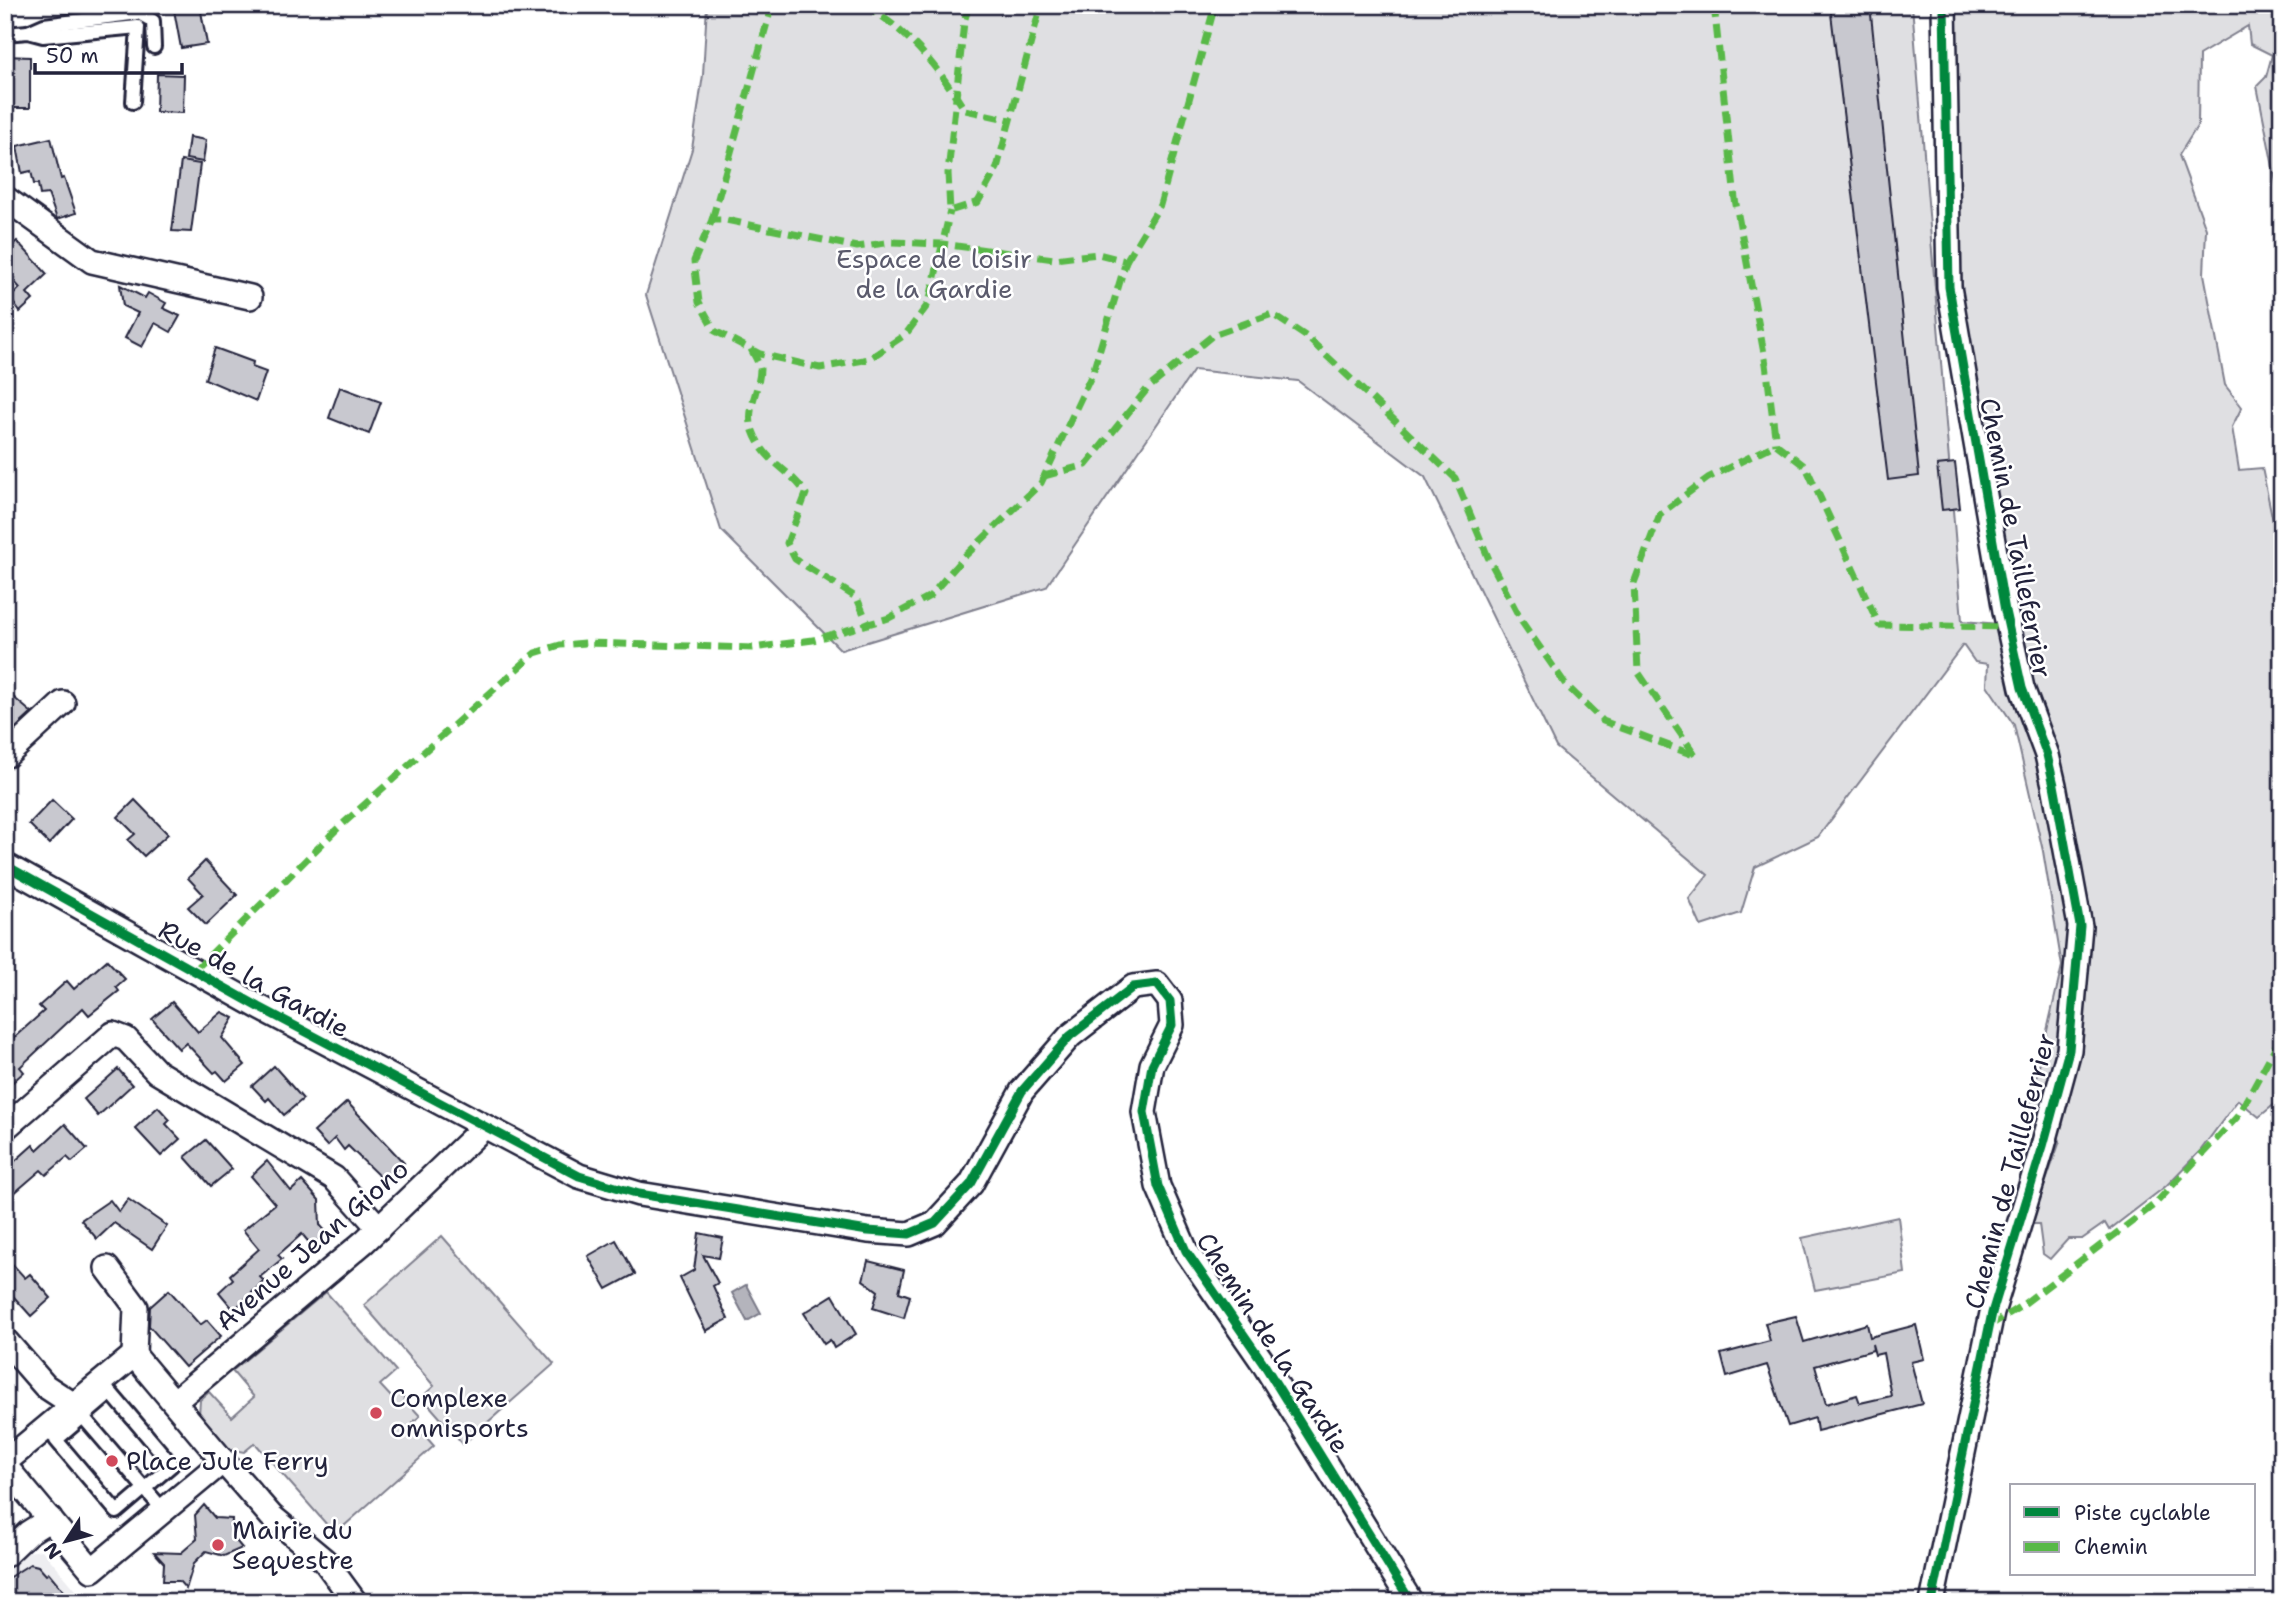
<svg xmlns="http://www.w3.org/2000/svg" width="2287" height="1607" viewBox="0 0 2287 1607" font-family="'Shantell Sans',sans-serif">
	<style>
		.built { fill: #eeeef1 }
		.green { fill: #dfdfe2; stroke: #80808e; stroke-width: 2 }
		.water { fill: #b4b4bc; stroke: #7a7a88; stroke-width: 2 }
		.building { fill: #c8c8cf; stroke: #22223b; stroke-width: 2; fill-rule: evenodd }
		.lines { fill: none; stroke-linecap: round; stroke-linejoin: round }
		.lane-casing { stroke: #22223b; stroke-width: 18 }
		.street-casing { stroke: #22223b; stroke-width: 28 }
		.lane { stroke: #fff; stroke-width: 12 }
		.street { stroke: #fff; stroke-width: 23 }
		.quiet { stroke: #58b947; stroke-width: 7; stroke-dasharray: 14 7; stroke-linecap: butt }
		.cycleway-casing { stroke: #fff; stroke-width: 13 }
		.cycleway { stroke: #00873e; stroke-width: 9 }
		.poi-dot { fill: #d1495b; stroke: #fff; stroke-width: 2.5 }
		.labels { text-anchor: middle; stroke-width: 5; stroke-linejoin: round; paint-order: stroke }
		.park-label { font-size: 26px; fill: #5b5b6d; stroke: #fff }
		.street-label { font-size: 26px; fill: #22223b; stroke: #fff }
		.poi-label { font-size: 26px; fill: #22223b; stroke: #fff; text-anchor: start }
	</style>
	<rect width="100%" height="100%" fill="#fff"/>
	<filter id="ink" filterUnits="userSpaceOnUse"><feTurbulence type="fractalNoise" baseFrequency=".0143" numOctaves="2"/><feDisplacementMap in="SourceGraphic" scale="14" xChannelSelector="R" yChannelSelector="G"/><feConvolveMatrix kernelMatrix="1 2 1 2 8 2 1 2 1" color-interpolation-filters="sRGB"/></filter>
	<g filter="url(#ink)">
		<!-- built -->
		<path class="built" d="M42 1550 86 1602H5V1572L28 1552Z"/>
		<!-- green -->
		<g class="green">
			<path d="M707 5H1912L1962 621 2013 625 1955 289 1951 5H2282V212L2257 86 2266 77 2272 55 2250 44 2248 26 2199 55 2198 125 2179 155 2206 229 2204 274 2225 385 2242 407 2232 427 2239 470 2262 468 2282 565V586L2275 594 2282 638V1098L2259 1117 2238 1100 2200 1151 2166 1186 2109 1230 2105 1223 2082 1239H2068L2050 1259 2043 1254 2039 1224H2031L2060 1141 2046 1103 2028 1113 2062 966 2043 851 2014 725 1987 685 1988 664 1975 662 1963 645 1818 837 1755 867 1741 913 1701 926 1689 899 1708 875 1556 747 1425 477 1298 381 1194 370 1046 587 841 650 721 530 646 295 692 149 703 75Z"/>
			<path d="M1898 1217 1905 1273 1815 1290 1802 1238Z"/>
			<path d="M442 1236 554 1364 463 1444 422 1397 434 1386 364 1305Z"/>
			<path d="M326 1292 396 1371 380 1385 393 1399 399 1393 420 1416 413 1422 434 1446 335 1534 255 1443 244 1452 228 1449 199 1415 200 1400 209 1392 232 1417 254 1397 232 1371Z"/>
		</g>
		<!-- water -->
		<path class="water" d="M746 1285 761 1313 747 1321 732 1293Z"/>
		<!-- building -->
		<g class="building">
			<path d="M1830 5H1870L1919 476 1888 480Z"/>
			<path d="M200 6 207 44 181 48 174 10Z"/>
			<path d="M5 56 30 57V108H5Z"/>
			<path d="M157 74 184 75 183 113 156 112Z"/>
			<path d="M189 137 206 140 203 162 186 159Z"/>
			<path d="M51 138 61 179 64 178 76 213 57 219 48 194 40 195 38 184H34L31 171 22 173 17 146Z"/>
			<path d="M181 161 200 164 191 232 172 231Z"/>
			<path d="M17 241 47 274 27 293 33 300 20 312 10 298 20 288 5 271V251Z"/>
			<path d="M120 285 145 298 148 293 166 303 163 308 180 316 171 332 155 323 142 347 125 338 138 313 123 306Z"/>
			<path d="M215 348 253 362 252 367 266 372 256 401 205 379Z"/>
			<path d="M340 387 381 402 369 434 329 418Z"/>
			<path d="M1955 463 1960 508 1942 510 1937 465Z"/>
			<path d="M5 690 32 713 5 738Z"/>
			<path d="M52 800 72 819 49 844 29 824Z"/>
			<path d="M135 800 168 834 144 856 128 840 135 834 118 817Z"/>
			<path d="M205 861 237 895 206 925 188 907 203 894 188 878Z"/>
			<path d="M107 960 125 979 116 987 119 991 89 1015 83 1008 20 1067 24 1072 5 1089V1050L13 1044 10 1041 44 1011 39 1006 67 981 74 989Z"/>
			<path d="M172 1002 198 1032 222 1012 234 1018 222 1038 245 1065 226 1081 217 1071 214 1073 186 1043 179 1049 152 1019Z"/>
			<path d="M274 1066 303 1099 284 1115 269 1098 266 1101 252 1086Z"/>
			<path d="M118 1069 132 1085 98 1116 84 1099Z"/>
			<path d="M347 1102 404 1163 384 1181 348 1146 344 1150 335 1138 327 1146 314 1132Z"/>
			<path d="M158 1107 170 1120 166 1124 180 1139 161 1156 135 1128Z"/>
			<path d="M65 1124 87 1149 72 1162 67 1157 46 1175 41 1170 5 1201V1170L33 1145 37 1150Z"/>
			<path d="M206 1140 232 1169 211 1186 185 1157Z"/>
			<path d="M267 1161 291 1191 302 1181 319 1200 320 1225 327 1233 312 1246 302 1234 278 1255 282 1259 260 1277 264 1281 234 1310 219 1292 233 1279 230 1275 259 1249 243 1230 275 1204 251 1176Z"/>
			<path d="M128 1199 167 1226 152 1249 114 1223 97 1239 81 1220 110 1200 119 1212Z"/>
			<path d="M699 1233 723 1238 719 1258 703 1255 718 1283 713 1286 728 1319 706 1331 680 1278 694 1270Z"/>
			<path d="M616 1240 635 1274 607 1289 588 1256Z"/>
			<path d="M5 1256 25 1278 30 1274 51 1298 31 1316 5 1287Z"/>
			<path d="M868 1261 904 1270 899 1292 910 1296 904 1318 873 1308 878 1291 863 1280Z"/>
			<path d="M169 1290 200 1325 207 1320 221 1336 185 1367 149 1326 150 1307Z"/>
			<path d="M833 1295 856 1334 834 1348 830 1340 824 1344 804 1313Z"/>
			<path d="M1796 1316 1804 1342 1867 1324 1870 1337 1916 1325 1924 1359 1911 1362 1922 1404 1817 1431 1815 1418 1788 1426 1767 1365 1727 1377 1721 1354 1770 1341 1765 1323ZM1872 1344 1875 1355 1883 1353 1891 1396 1860 1403 1857 1395 1826 1404 1815 1366 1873 1350Z"/>
			<path d="M204 1505 215 1518 232 1519 231 1535 242 1548 224 1556 206 1551 194 1563 186 1589 179 1581H163L164 1563 154 1552 181 1553 197 1539 195 1515Z"/>
			<path d="M30 1564 38 1566 46 1575 49 1573 73 1602H5V1580Z"/>
		</g>
		<g class="lines">
			<!-- lane casing -->
			<g class="lane-casing">
				<g id="lane">
					<path d="M28 32 44 25 139 13 153 21 154 47"/>
					<path d="M5 34 28 32 43 36 138 27 133 102"/>
					<path d="M111 1393 172 1465 117 1512 56 1440Z"/>
					<path d="M78 1411 164 1511"/>
				</g>
			</g>
			<!-- street casing -->
			<g class="street-casing">
				<g id="street">
					<path d="M5 198 92 261 250 297"/>
					<path d="M7 755 63 703"/>
					<path d="M5 865 259 1007 579 1176 639 1194 868 1231 909 1234 935 1223 971 1184 1022 1091 1070 1036 1133 987 1157 984 1170 1001 1172 1025 1152 1065 1144 1112 1158 1186 1186 1251 1262 1361 1411 1602"/>
					<path d="M5 1128 113 1034 126 1039 157 1072 334 1178 379 1228"/>
					<path d="M107 1268 136 1307 134 1355"/>
					<path d="M5 1340 45 1386 74 1405"/>
					<path d="M174 1402 365 1241 484 1127"/>
					<path d="M223 1461 271 1516 325 1561 355 1602"/>
					<path d="M5 1462 134 1355 223 1461 92 1570 5 1466"/>
					<path d="M5 1555 28 1533 50 1519"/>
					<path d="M1932 1602 1992 1313 2043 1146 2069 1050 2080 926 2054 785 2047 755 2022 688 2005 611 1949 287 1944 5"/>
				</g>
			</g>
			<!-- lane -->
			<use href="#lane" class="lane"/>
			<!-- street -->
			<use href="#street" class="street"/>
			<!-- quiet -->
			<g class="quiet">
				<path d="M865 5C911 34 936 65 965 110L1011 120"/>
				<path d="M969 5 964 22 948 173 950 211 978 202 997 168 1041 5"/>
				<path d="M1714 5 1735 199 1766 364 1776 444"/>
				<path d="M712 220 772 5"/>
				<path d="M1126 261 1160 205 1215 5"/>
				<path d="M751 349C754 355 759 363 760 369 760 389 746 408 752 428 764 464 789 467 806 494L787 543 795 559 857 598 868 624"/>
				<path d="M1044 476 1086 465 1148 388 1213 335 1272 314 1307 337 1455 478 1488 557 1522 622 1566 685 1603 721 1696 756 1638 672 1634 583 1660 514 1708 478 1776 444 1806 467 1879 625 2008 627"/>
				<path d="M194 971 337 829 535 653 560 645 586 643 753 648 813 640 889 618 930 596 964 557 1041 483 1093 372 1126 261 1098 254 1054 259 942 244 892 242 857 247 726 220H712L694 261 699 302 715 331 760 354 820 368 869 359 906 334 929 303 950 211"/>
				<path d="M1989 1326 2021 1306 2155 1204 2237 1117 2282 1035"/>
			</g>
			<!-- cycleway casing -->
			<g class="cycleway-casing">
				<g id="cycleway">
					<path d="M5 865 259 1007 579 1176 639 1194 868 1231 909 1234 935 1223 971 1184 1022 1091 1070 1036 1133 987 1157 984 1170 1001 1172 1025 1152 1065 1144 1112 1158 1186 1186 1251 1262 1361 1411 1602"/>
					<path d="M1932 1602 1992 1313 2043 1146 2069 1050 2080 926 2054 785 2047 755 2022 688 2005 611 1949 287 1944 5"/>
				</g>
			</g>
			<!-- cycleway -->
			<use href="#cycleway" class="cycleway"/>
		</g>
	</g>
	<!-- markers -->
	<g class="poi-dot">
		<circle cx="376" cy="1413" r="7"/>
		<circle cx="112" cy="1461" r="7"/>
		<circle cx="218" cy="1545" r="7"/>
	</g>
	<g class="labels">
		<!-- park labels -->
		<g class="park-label">
			<text x="934" y="268">Espace de loisir<tspan x="934" dy="30">de la Gardie</tspan></text>
		</g>
		<!-- street labels -->
		<g class="street-label">
			<text transform="translate(2016 538) rotate(79)" y="9">Chemin de Tailleferrier</text>
			<text transform="translate(254 979) rotate(29)" y="9">Rue de la Gardie</text>
			<text transform="translate(2010 1171) rotate(-75)" y="9">Chemin de Tailleferrier</text>
			<text transform="translate(312 1245) rotate(-41)" y="9">Avenue Jean Giono</text>
			<text transform="translate(1273 1343) rotate(57)" y="9">Chemin de la Gardie</text>
		</g>
		<!-- poi labels -->
		<g class="poi-label">
			<text x="390" y="1407">Complexe<tspan x="390" dy="30">omnisports</tspan></text>
			<text x="126" y="1470">Place Jule Ferry</text>
			<text x="232" y="1539">Mairie du<tspan x="232" dy="30">Sequestre</tspan></text>
		</g>
	</g>
	<!-- margin -->
	<rect width="2287" height="1607" fill="none" stroke="#fff" stroke-width="28"/>
	<rect x="14" y="14" width="2259" height="1579" fill="none" stroke="#22223b" stroke-width="2.5" filter="url(#ink)"/>
	<!-- legend -->
	<rect x="2010" y="1484" width="245" height="91" fill="#ffffff" stroke="#a7a7b1" stroke-width="2"/>
	<rect x="2024" y="1507" width="35" height="10" fill="#00873e" stroke="#a7a7b1" stroke-width="2"/>
	<text x="2074" y="1520" font-size="21" fill="#22223b">Piste cyclable</text>
	<rect x="2024" y="1542" width="35" height="10" fill="#58b947" stroke="#a7a7b1" stroke-width="2"/>
	<text x="2074" y="1554" font-size="21" fill="#22223b">Chemin</text>
	<!-- north arrow -->
	<g transform="translate(66 1541) rotate(234)" stroke="#ffffff" stroke-width="5" paint-order="stroke">
	<path d="M0-5L12 26L0 18L-12 26Z" fill="#22223b"/>
	<text y="-10" font-size="19" font-weight="bold" text-anchor="middle" fill="#22223b">N</text>
	</g>
	<!-- scale -->
	<path d="M35 63v10h147v-10" fill="none" stroke="#22223b" stroke-width="3.5"/>
	<text x="46" y="63" font-size="21" fill="#22223b" stroke="#ffffff" stroke-width="5" paint-order="stroke">50 m</text>
</svg>
